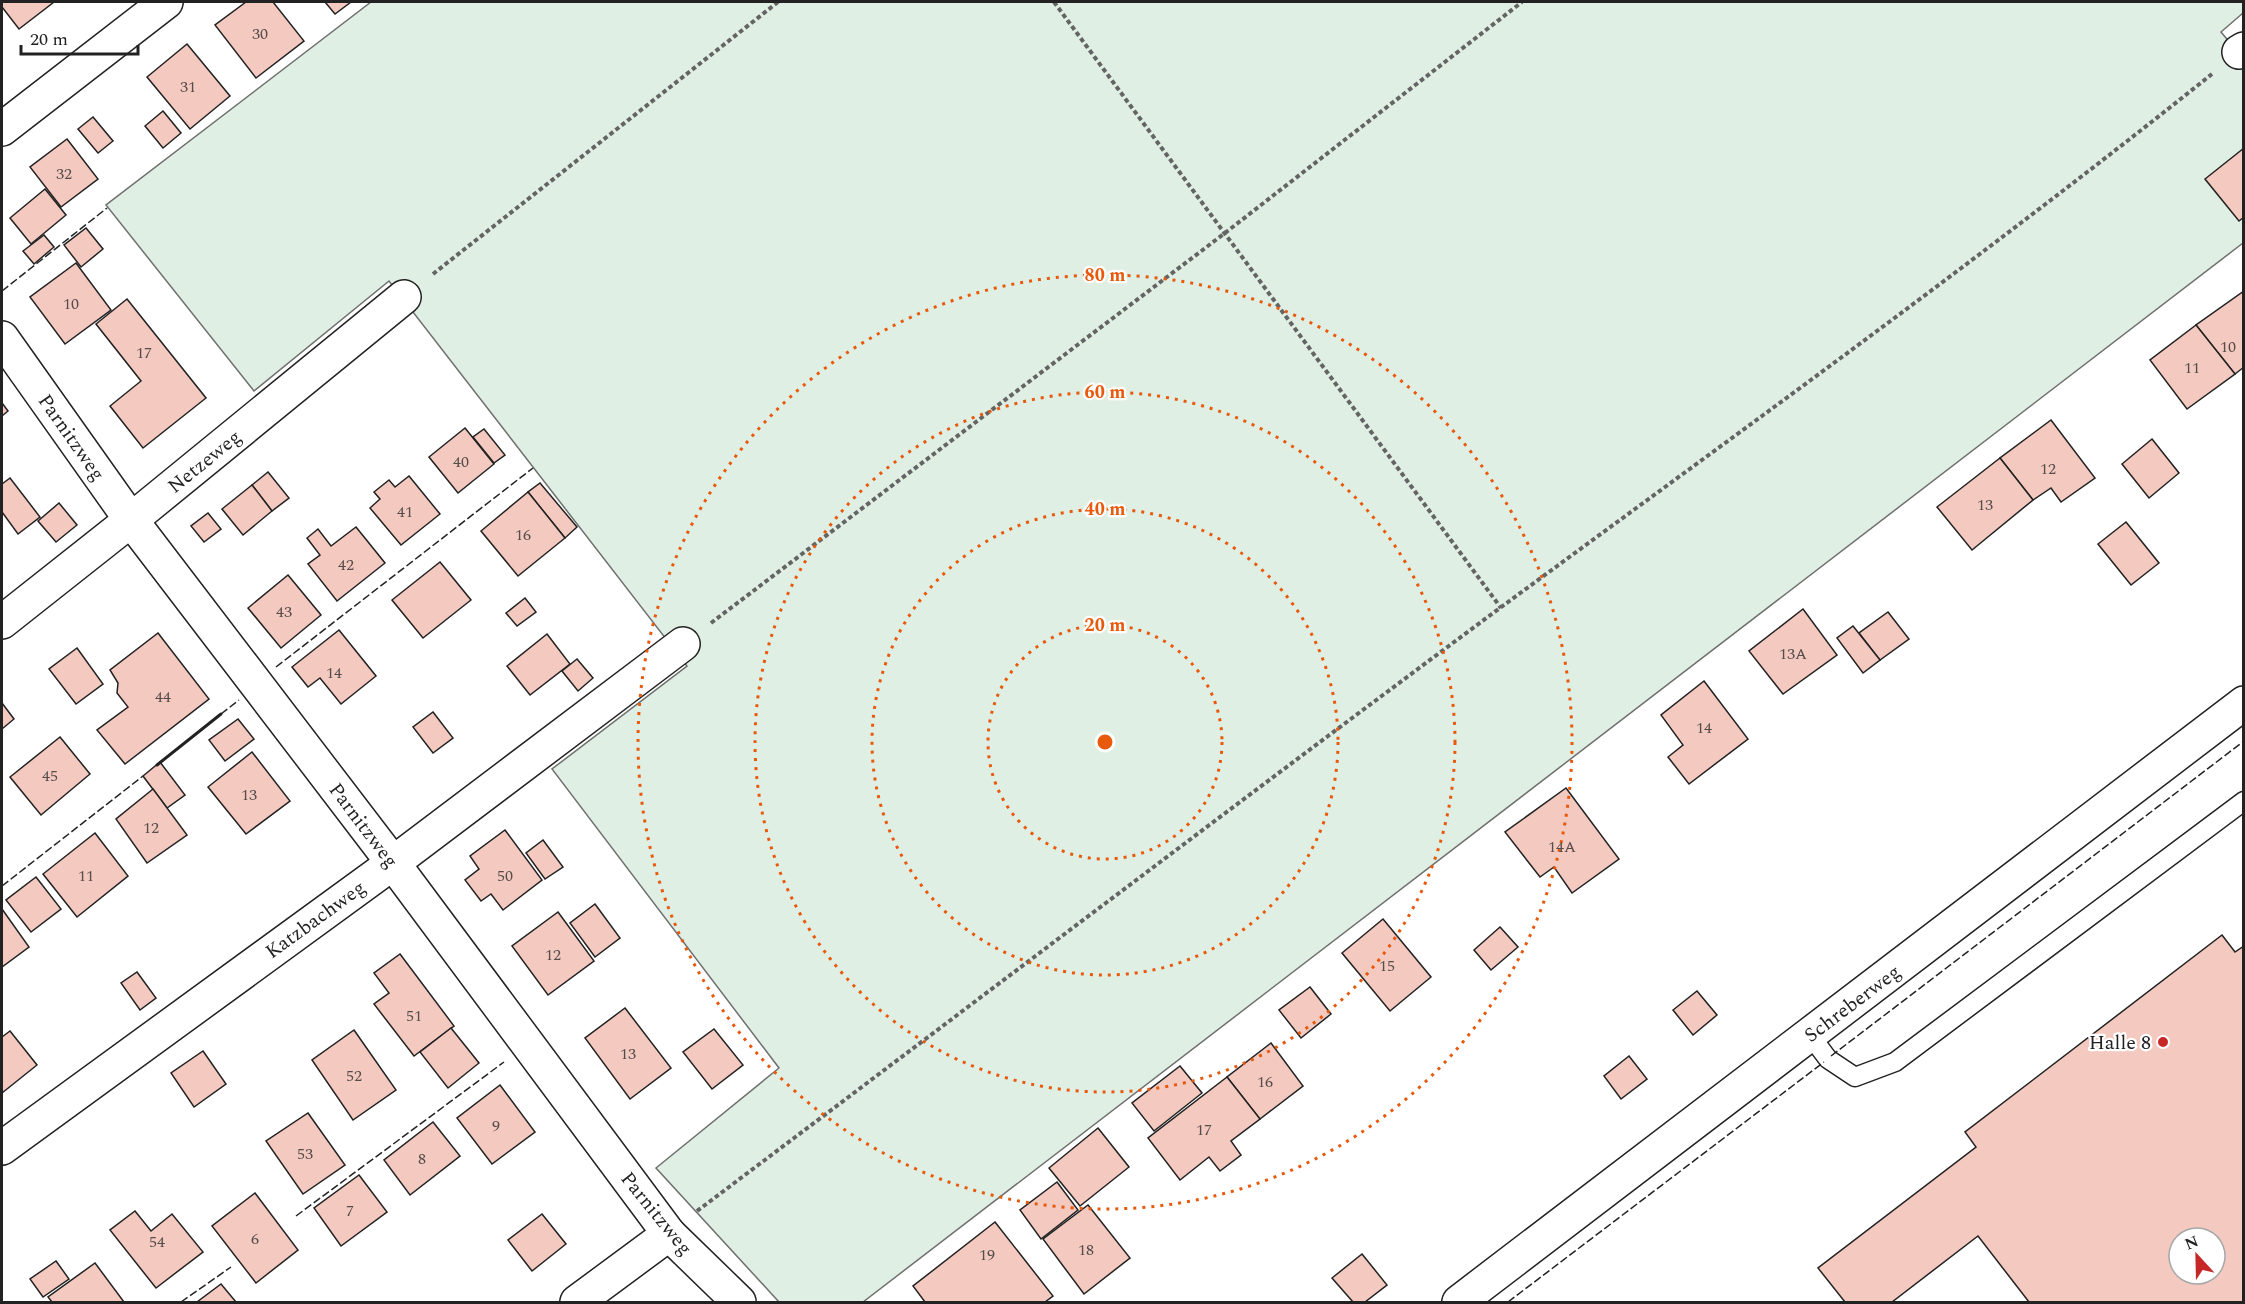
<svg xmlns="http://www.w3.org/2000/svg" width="2245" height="1304" viewBox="0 0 2245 1304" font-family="Spectral,serif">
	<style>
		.green { fill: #e0efe3; stroke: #6f6f6f; stroke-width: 1.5 }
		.building { fill: #f3c9c0; stroke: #222; stroke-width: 1.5; fill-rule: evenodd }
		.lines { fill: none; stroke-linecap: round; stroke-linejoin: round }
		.service-casing { stroke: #222; stroke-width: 21 }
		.minor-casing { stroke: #222; stroke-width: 36 }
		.path { stroke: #646464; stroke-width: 4; stroke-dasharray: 4.5 3; stroke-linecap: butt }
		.service { stroke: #fff; stroke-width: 18 }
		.minor { stroke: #fff; stroke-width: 33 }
		.fence { stroke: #222; stroke-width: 1.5; stroke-dasharray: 8 3; stroke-linecap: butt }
		.wall { stroke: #222; stroke-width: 3 }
		.ring { fill: none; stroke: #e8590c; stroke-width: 3; stroke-dasharray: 3 6 }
		.poi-dot { fill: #c62828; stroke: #fff; stroke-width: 2 }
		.labels { text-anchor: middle; stroke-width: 4.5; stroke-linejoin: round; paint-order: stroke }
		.number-label { font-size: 16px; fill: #564c4a }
		.street-label { font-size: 20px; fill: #222; stroke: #fff }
		.poi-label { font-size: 20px; fill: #222; stroke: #fff; text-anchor: end }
		.centre { fill: #e8590c; stroke: #fff; stroke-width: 3 }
		.ring-label { font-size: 18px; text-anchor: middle; font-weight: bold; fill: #e8590c; stroke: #fff; stroke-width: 4.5; stroke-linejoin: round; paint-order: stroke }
	</style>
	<rect width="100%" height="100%" fill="#fff"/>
	<!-- green -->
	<path class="green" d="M371 2H2243V13L2221 32 2243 58V243L863 1302H779L656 1168 779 1068 552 769 687 666 389 281 254 391 106 205Z"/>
	<!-- building -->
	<g class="building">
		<path d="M2 2H54L19 29 2 7Z"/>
		<path d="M246 2H273L304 41 256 78 215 25Z"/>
		<path d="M325 2H351L335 14Z"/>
		<path d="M187 44 230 96 190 129 147 77Z"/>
		<path d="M163 111 181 133 163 148 145 126Z"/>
		<path d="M93 117 113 141 98 153 78 129Z"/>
		<path d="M67 139 98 179 61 207 30 167Z"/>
		<path d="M2244 148V217L2239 221 2205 179Z"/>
		<path d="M45 189 66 215 31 244 10 218Z"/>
		<path d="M86 228 103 249 81 267 64 245Z"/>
		<path d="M44 235 54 247 34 264 23 251Z"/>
		<path d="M76 263 111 310 65 344 30 297Z"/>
		<path d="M2244 291V367L2235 374 2196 325Z"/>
		<path d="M127 299 206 398 143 448 110 406 141 381 96 324Z"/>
		<path d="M2196 325 2235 374 2187 409 2150 360Z"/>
		<path d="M2 403 8 411 2 416Z"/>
		<path d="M2051 420 2095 478 2061 502 2051 488 2033 500 2000 458Z"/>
		<path d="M465 428 494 464 458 493 429 457Z"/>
		<path d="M484 429 505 455 494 463 473 437Z"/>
		<path d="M2152 439 2179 473 2149 498 2122 464Z"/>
		<path d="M2000 458 2033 500 1972 550 1937 507Z"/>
		<path d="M268 472 289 498 272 511 252 485Z"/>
		<path d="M409 476 440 514 401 545 370 508 380 499 374 492 389 480 395 487Z"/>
		<path d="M10 478 40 517 18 534 2 512V484Z"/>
		<path d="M540 483 577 527 565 538 528 492Z"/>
		<path d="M252 485 272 511 243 535 222 509Z"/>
		<path d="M528 492 565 538 518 576 481 531Z"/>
		<path d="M59 503 77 525 56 542 38 521Z"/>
		<path d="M208 513 221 529 204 542 191 526Z"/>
		<path d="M2126 522 2159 563 2131 585 2098 544Z"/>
		<path d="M356 527 385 563 337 601 308 564 320 555 307 538 318 529 331 546Z"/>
		<path d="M440 562 471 600 423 638 392 600Z"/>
		<path d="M288 575 321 615 281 648 248 608Z"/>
		<path d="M525 598 536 612 517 626 506 613Z"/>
		<path d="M1803 609 1837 655 1783 694 1749 651Z"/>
		<path d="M1888 612 1909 639 1880 660 1859 633Z"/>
		<path d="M1853 626 1880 660 1863 673 1837 638Z"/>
		<path d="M339 630 376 676 341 704 320 678 308 687 292 667Z"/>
		<path d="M158 633 209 699 125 764 97 730 128 707 117 693 118 683 110 670Z"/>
		<path d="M547 634 570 664 530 695 507 666Z"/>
		<path d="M77 648 103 684 76 704 49 669Z"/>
		<path d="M577 659 593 678 578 691 562 671Z"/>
		<path d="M1704 681 1748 739 1689 784 1668 757 1683 745 1661 715Z"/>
		<path d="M2 703 14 719 2 729Z"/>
		<path d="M433 712 453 738 433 753 413 727Z"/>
		<path d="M238 719 254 739 225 761 209 740Z"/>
		<path d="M60 737 90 774 41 815 10 777Z"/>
		<path d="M252 752 290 801 246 834 208 787Z"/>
		<path d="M160 762 185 795 167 808 143 776Z"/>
		<path d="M1566 788 1619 859 1572 893 1554 867 1540 877 1505 832Z"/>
		<path d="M153 789 187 835 147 863 116 819Z"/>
		<path d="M505 830 542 880 503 910 491 894 481 901 465 880 479 869 470 856Z"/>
		<path d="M95 833 128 876 77 917 43 874Z"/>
		<path d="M543 840 563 867 545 879 526 853Z"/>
		<path d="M36 877 61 909 31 932 6 900Z"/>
		<path d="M595 904 620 938 595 957 570 923Z"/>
		<path d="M2 909 29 947 2 967Z"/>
		<path d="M558 912 594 961 548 995 512 946Z"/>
		<path d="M1383 919 1431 977 1390 1011 1342 953Z"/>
		<path d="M1500 927 1518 947 1491 970 1474 950Z"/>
		<path d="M2222 935 2235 952 2244 946V1302H2029L1978 1236 1892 1302H1845L1818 1268 1976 1147 1965 1132ZM2179 1238H2215V1274H2179Z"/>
		<path d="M400 954 454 1026 414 1056 374 1004 389 993 374 973Z"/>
		<path d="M137 972 156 998 140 1010 121 983Z"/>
		<path d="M1310 987 1331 1014 1301 1038 1279 1010Z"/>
		<path d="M1697 991 1717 1015 1693 1035 1673 1010Z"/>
		<path d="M625 1008 671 1068 630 1099 585 1038Z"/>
		<path d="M451 1028 479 1063 448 1088 420 1052Z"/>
		<path d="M714 1029 743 1065 712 1089 683 1052Z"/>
		<path d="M354 1030 396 1090 353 1120 312 1060Z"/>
		<path d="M10 1031 37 1065 2 1093V1037Z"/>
		<path d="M1271 1043 1303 1086 1260 1119 1227 1077Z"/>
		<path d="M203 1051 226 1084 194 1107 171 1073Z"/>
		<path d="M1629 1056 1647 1079 1621 1099 1604 1076Z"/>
		<path d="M1180 1066 1202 1093 1154 1131 1132 1103Z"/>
		<path d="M1227 1077 1260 1119 1231 1141 1241 1155 1220 1171 1209 1157 1180 1180 1148 1138Z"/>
		<path d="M500 1085 535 1132 492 1164 457 1118Z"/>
		<path d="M308 1113 345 1165 303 1194 266 1141Z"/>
		<path d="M433 1122 460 1156 410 1195 384 1160Z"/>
		<path d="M1098 1128 1129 1167 1080 1206 1049 1168Z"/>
		<path d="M359 1175 387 1212 341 1246 314 1208Z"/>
		<path d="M1057 1182 1078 1210 1041 1239 1020 1210Z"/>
		<path d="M255 1193 298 1250 256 1283 212 1226Z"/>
		<path d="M1088 1205 1130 1258 1084 1294 1043 1239Z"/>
		<path d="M135 1211 151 1231 172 1214 203 1252 156 1288 110 1230Z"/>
		<path d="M542 1214 566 1244 532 1271 508 1240Z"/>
		<path d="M995 1222 1053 1296 1045 1302H925L913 1286Z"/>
		<path d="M1362 1254 1387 1285 1365 1302H1353L1332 1278Z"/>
		<path d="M56 1261 69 1279 43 1297 30 1279Z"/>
		<path d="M95 1263 124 1302H52L48 1297Z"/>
		<path d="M221 1284 236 1302H197Z"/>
	</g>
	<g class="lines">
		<!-- service casing -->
		<g class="service-casing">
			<path id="service" d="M1810 1035 1828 1059 1855 1077 1895 1062 2244 801"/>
		</g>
		<!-- minor casing -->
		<g class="minor-casing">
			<g id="minor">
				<path d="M2239 52 2244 49"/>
				<path d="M2 129 166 2"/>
				<path d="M2 338 131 520 393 863 669 1234 739 1302"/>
				<path d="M2 622 131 520 404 297"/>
				<path d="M2 1148 393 863 683 644"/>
				<path d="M577 1302 669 1234"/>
				<path d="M1459 1302 2244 703"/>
			</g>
		</g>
		<!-- path -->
		<g class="path">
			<path d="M1054 2 1501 608"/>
			<path d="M433 274 778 2"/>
			<path d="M711 623 1225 233 1522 2"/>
			<path d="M697 1211C966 1009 1234 805 1504 605 1742 430 1982 258 2212 74"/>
		</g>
		<!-- service -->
		<use href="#service" class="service"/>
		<!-- minor -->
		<use href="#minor" class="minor"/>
		<!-- fence -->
		<g class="fence">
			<path d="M2 291 107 208"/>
			<path d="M276 667 533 468"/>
			<path d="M221 714 239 700"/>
			<path d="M2 886 143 776"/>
			<path d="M1831 1056 2244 741"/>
			<path d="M296 1216 504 1062"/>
			<path d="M181 1302 231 1267"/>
			<path d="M1508 1302 1824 1062"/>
		</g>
		<!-- wall -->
		<path class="wall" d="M157 765 221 714"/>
	</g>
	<!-- distance rings -->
	<g class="ring">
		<circle cx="1105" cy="742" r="117"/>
		<circle cx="1105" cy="742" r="233"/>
		<circle cx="1105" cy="742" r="350"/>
		<circle cx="1105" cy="742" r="467"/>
	</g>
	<!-- markers -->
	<circle class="poi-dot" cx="2163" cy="1042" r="6"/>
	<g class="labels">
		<!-- number labels -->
		<g class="number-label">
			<text x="260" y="39">30</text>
			<text x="188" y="92">31</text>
			<text x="64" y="179">32</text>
			<text x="71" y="309">10</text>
			<text x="2228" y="352">10</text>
			<text x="144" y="358">17</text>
			<text x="2192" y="373">11</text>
			<text x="461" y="467">40</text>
			<text x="2048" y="474">12</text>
			<text x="1985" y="510">13</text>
			<text x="405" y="517">41</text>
			<text x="523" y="540">16</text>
			<text x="346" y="570">42</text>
			<text x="284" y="617">43</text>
			<text x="1793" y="659">13A</text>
			<text x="334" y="678">14</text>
			<text x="163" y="702">44</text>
			<text x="1704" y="733">14</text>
			<text x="50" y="781">45</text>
			<text x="249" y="800">13</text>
			<text x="151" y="833">12</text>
			<text x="1562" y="852">14A</text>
			<text x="86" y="881">11</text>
			<text x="505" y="881">50</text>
			<text x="553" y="960">12</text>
			<text x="1387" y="971">15</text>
			<text x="414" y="1021">51</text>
			<text x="628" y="1059">13</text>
			<text x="354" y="1081">52</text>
			<text x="1265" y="1087">16</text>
			<text x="496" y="1131">9</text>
			<text x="1204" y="1135">17</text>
			<text x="305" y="1159">53</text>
			<text x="422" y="1164">8</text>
			<text x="350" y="1216">7</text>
			<text x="255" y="1244">6</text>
			<text x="157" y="1247">54</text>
			<text x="1086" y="1255">18</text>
			<text x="987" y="1260">19</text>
		</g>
		<!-- street labels -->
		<g class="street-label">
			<text transform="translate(72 437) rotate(55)" y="7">Parnitzweg</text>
			<text transform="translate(204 461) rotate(-39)" y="7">Netzeweg</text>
			<text transform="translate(364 825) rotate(53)" y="7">Parnitzweg</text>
			<text transform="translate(315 919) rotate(-36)" y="7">Katzbachweg</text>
			<text transform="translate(1852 1003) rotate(-37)" y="7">Schreberweg</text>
			<text transform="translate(657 1213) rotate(51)" y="7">Parnitzweg</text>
		</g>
		<!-- poi labels -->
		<g class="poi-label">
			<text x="2151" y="1049">Halle 8</text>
		</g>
	</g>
	<circle cx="1105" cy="742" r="9" class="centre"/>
	<g class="ring-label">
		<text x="1105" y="281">80 m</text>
		<text x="1105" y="398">60 m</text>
		<text x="1105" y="515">40 m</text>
		<text x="1105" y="631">20 m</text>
	</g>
	<!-- border -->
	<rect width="2245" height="1304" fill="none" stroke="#222222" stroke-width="6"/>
	<!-- north arrow -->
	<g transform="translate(2197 1256) rotate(338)"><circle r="28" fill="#ffffff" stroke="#a7a7a7" stroke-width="1.5"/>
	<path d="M0-4.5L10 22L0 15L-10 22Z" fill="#c62828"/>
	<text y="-9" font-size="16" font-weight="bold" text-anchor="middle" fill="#222222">N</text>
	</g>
	<!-- scale -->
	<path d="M21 45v9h117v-9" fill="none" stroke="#222222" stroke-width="3"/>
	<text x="30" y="45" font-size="18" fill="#222222" stroke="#ffffff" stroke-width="4.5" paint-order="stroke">20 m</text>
</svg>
